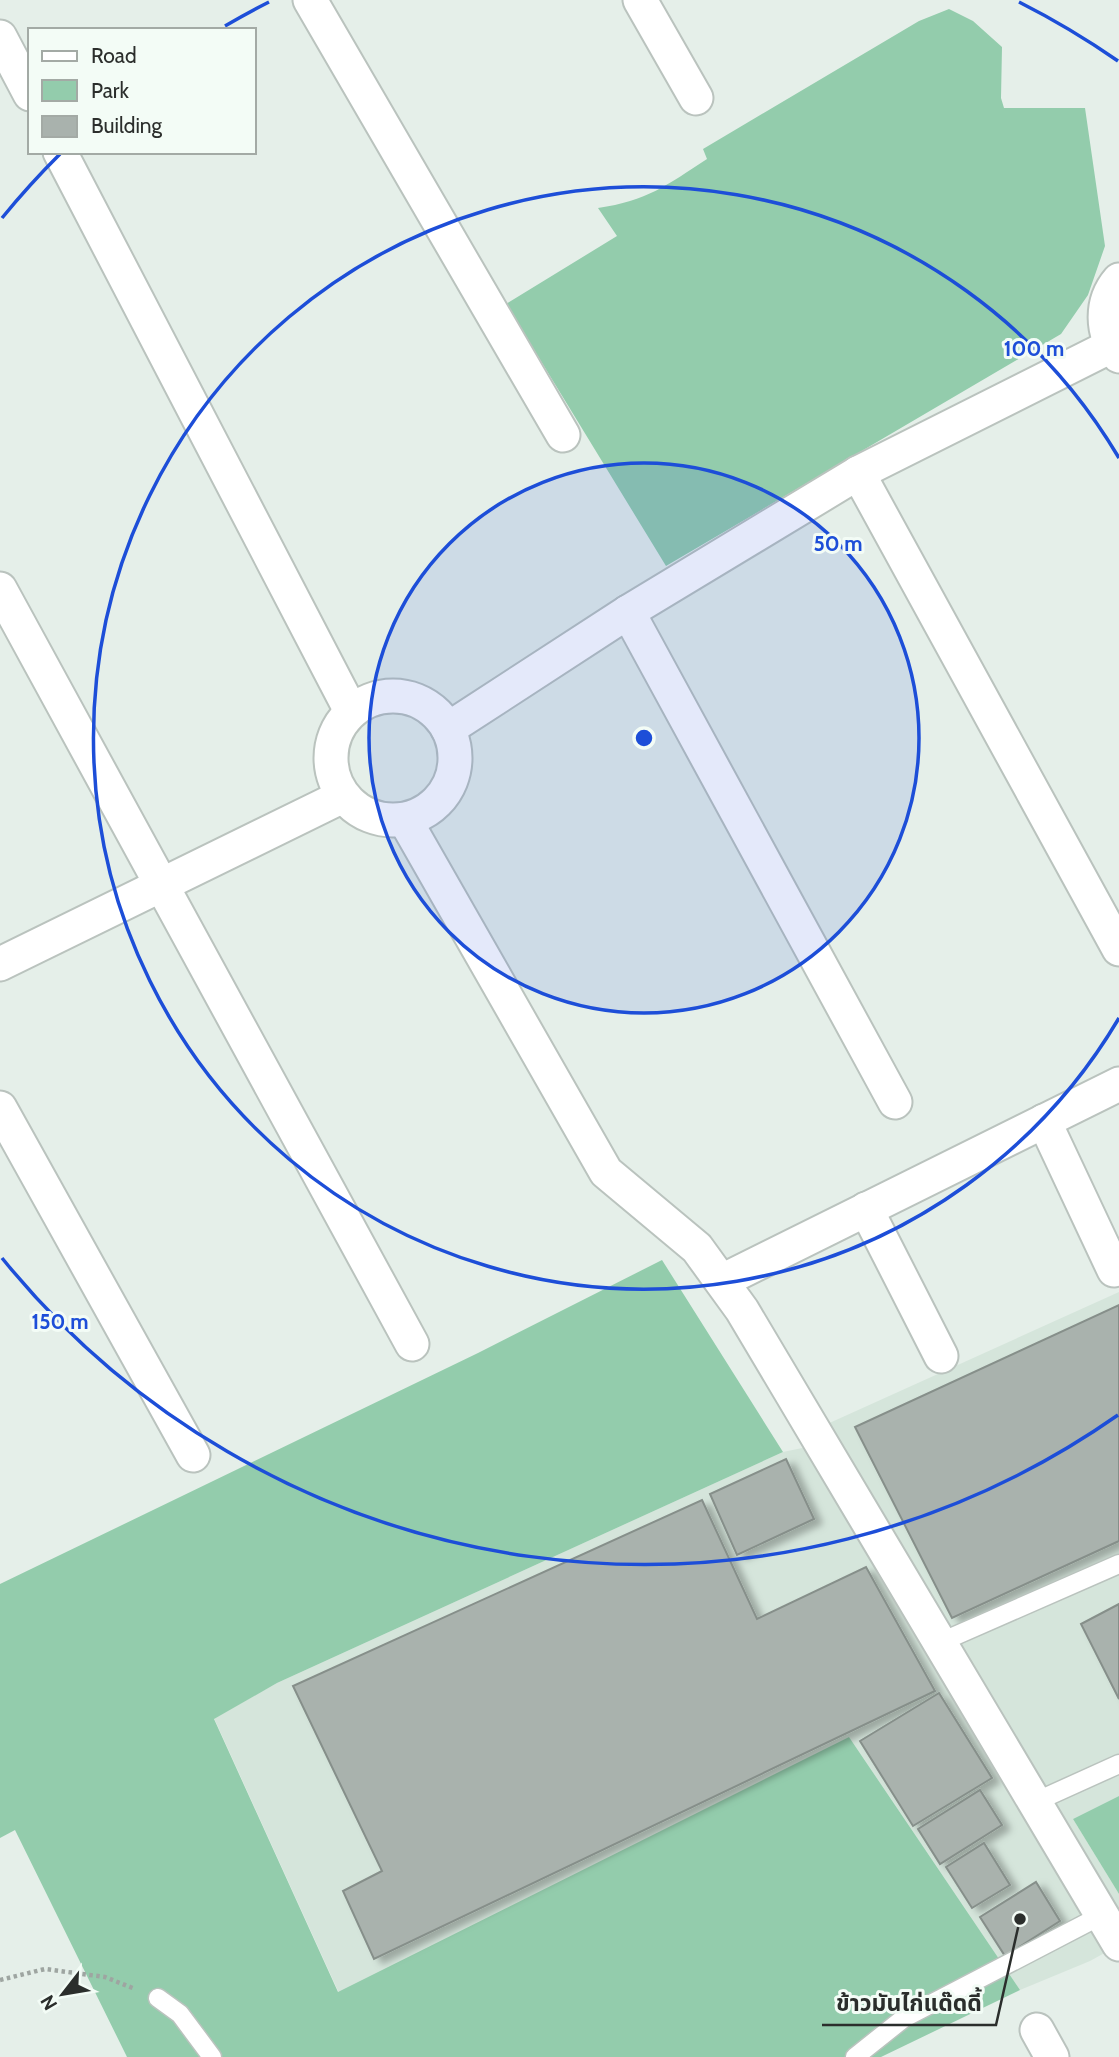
<svg xmlns="http://www.w3.org/2000/svg" width="1119" height="2057" viewBox="0 0 1119 2057" font-family="Cabin,'Noto Sans Thai',sans-serif">
	<style>
		.built { fill: #d5e5db }
		.green { fill: #93ccac }
		.building { fill: #a9b2ad; stroke: #868f8a; stroke-width: 2; filter: url(#shadow) }
		.lines { fill: none; stroke-linecap: round; stroke-linejoin: round }
		.service-casing { stroke: #bac3be; stroke-width: 21 }
		.minor-casing { stroke: #bac3be; stroke-width: 37 }
		.path { stroke: #9ea5a1; stroke-width: 4.5; stroke-dasharray: 3.5 3.5; stroke-linecap: butt }
		.service { stroke: #fff; stroke-width: 18 }
		.minor { stroke: #fff; stroke-width: 33 }
		.ring { fill: none; stroke: #1d4ed8; stroke-width: 3.5 }
		.centre { fill: #1d4ed8; stroke: #f3fcf6; stroke-width: 3.5 }
		.ring-label { font-size: 21px; text-anchor: middle; font-weight: bold; fill: #1d4ed8; stroke: #f3fcf6; stroke-width: 6; stroke-linejoin: round; paint-order: stroke }
		.leader { fill: none; stroke: #2b2e2c; stroke-width: 2.5 }
		.callout-dot { fill: #2b2e2c; stroke: #f3fcf6; stroke-width: 2.5 }
		.callout-label { font-size: 23px; text-anchor: middle; font-weight: bold; fill: #2b2e2c; stroke: #f3fcf6; stroke-width: 6; stroke-linejoin: round; paint-order: stroke }
	</style>
	<defs>
		<filter id="shadow"><feDropShadow dx="8" dy="4.5" stdDeviation="3.5" flood-color="#0004"/></filter>
	</defs>
	<rect width="100%" height="100%" fill="#e5efe9"/>
	<!-- built -->
	<path class="built" d="M1119 1292V1796L1073 1819 1119 1894V1945L1090 1961 1020 1990 849 1737 339 1993 214 1718 277 1683 783 1452 807 1447 825 1425Z"/>
	<!-- green -->
	<g class="green">
		<path d="M949 9 973 21 1002 47 1001 98 1004 108H1085L1105 246 1088 295 1061 334 666 566 506 304 617 236 598 208C647 201 667 185 707 159L703 149 919 21Z"/>
		<path d="M662 1260 783 1452 277 1683 214 1719 338 1992 849 1737 1020 1990 881 2057H127L15 1830 0 1838V1584L478 1353Z"/>
		<path d="M1119 1796V1894L1073 1819Z"/>
	</g>
	<!-- building -->
	<g class="building">
		<path d="M1119 1305V1541L952 1618 855 1427Z"/>
		<path d="M786 1459 814 1519 737 1555 710 1494Z"/>
		<path d="M702 1500 757 1619 866 1567 935 1691 374 1959 343 1891 382 1871 293 1686Z"/>
		<path d="M1119 1604V1699L1081 1624Z"/>
		<path d="M939 1693 992 1778 913 1826 860 1741Z"/>
		<path d="M980 1790 1002 1825 940 1864 918 1829Z"/>
		<path d="M984 1843 1010 1885 972 1908 946 1867Z"/>
		<path d="M1036 1882 1060 1921 1005 1956 980 1917Z"/>
	</g>
	<g class="lines">
		<!-- service casing -->
		<g class="service-casing">
			<g id="service">
				<path d="M941 1642 1119 1564"/>
				<path d="M1035 1802 1119 1764"/>
				<path d="M158 1998 180 2014 212 2057"/>
				<path d="M855 2057 904 2018 1102 1915"/>
			</g>
		</g>
		<!-- minor casing -->
		<g class="minor-casing">
			<g id="minor">
				<path d="M310 0 563 435"/>
				<path d="M640 0 696 98"/>
				<path d="M0 37 30 94"/>
				<path d="M60 152 351 711"/>
				<path d="M1119 280C1100 302 1101 333 1119 356"/>
				<path d="M858 473 1119 949"/>
				<path d="M0 589 412 1344"/>
				<path d="M628 612 895 1102"/>
				<circle cx="393" cy="758" r="62"/>
				<path d="M448 729 628 612 858 473 1111 346"/>
				<path d="M405 820 606 1172 697 1248 742 1310 1119 1944"/>
				<path d="M0 964 343 796"/>
				<path d="M0 1108 193 1455"/>
				<path d="M1044 1121 1114 1270"/>
				<path d="M866 1209 941 1356"/>
				<path d="M722 1281 1119 1084"/>
				<path d="M1037 2030 1052 2057"/>
			</g>
		</g>
		<!-- path -->
		<path class="path" d="M0 1980 45 1969 105 1977 135 1989"/>
		<!-- service -->
		<use href="#service" class="service"/>
		<!-- minor -->
		<use href="#minor" class="minor"/>
	</g>
	<!-- distance rings -->
	<circle cx="644" cy="738" r="275" fill="#1d4ed8" fill-opacity=".12"/>
	<g class="ring">
		<circle cx="644" cy="738" r="275"/>
		<path d="M1119 1018A551 551 0 1 1 1119 458"/>
		<path d="M1118 1415A826 826 0 0 1 2 1258M2 218A826 826 0 0 1 60 154M225 26A826 826 0 0 1 269 2M1019 2A826 826 0 0 1 1118 61"/>
	</g>
	<circle cx="644" cy="738" r="10" class="centre"/>
	<g class="ring-label">
		<text x="1034" y="356">100 m</text>
		<text x="838" y="551">50 m</text>
		<text x="60" y="1329">150 m</text>
	</g>
	<!-- callouts -->
	<path class="leader" d="M1020 1919L996 2025H822"/>
	<circle class="callout-dot" cx="1020" cy="1919" r="7"/>
	<g class="callout-label">
		<text x="909" y="2011">ข้าวมันไก่แด๊ดดี้</text>
	</g>
	<!-- legend -->
	<rect x="28" y="28" width="228" height="126" fill="#f3fcf6" stroke="#a3aaa5" stroke-width="2"/>
	<rect x="42" y="51" width="35" height="10" fill="#ffffff" stroke="#a3aaa5" stroke-width="2"/>
	<text x="91" y="63" font-size="21" fill="#2b2e2c">Road</text>
	<rect x="42" y="80" width="35" height="21" fill="#93ccac" stroke="#a3aaa5" stroke-width="2"/>
	<text x="91" y="98" font-size="21" fill="#2b2e2c">Park</text>
	<rect x="42" y="116" width="35" height="21" fill="#a9b2ad" stroke="#a3aaa5" stroke-width="2"/>
	<text x="91" y="133" font-size="21" fill="#2b2e2c">Building</text>
	<!-- north arrow -->
	<g transform="translate(63 1994) rotate(239)" stroke="#f3fcf6" stroke-width="5" paint-order="stroke">
	<path d="M0-5L12 26L0 18L-12 26Z" fill="#2b2e2c"/>
	<text y="-10" font-size="19" font-weight="bold" text-anchor="middle" fill="#2b2e2c">N</text>
	</g>
</svg>
